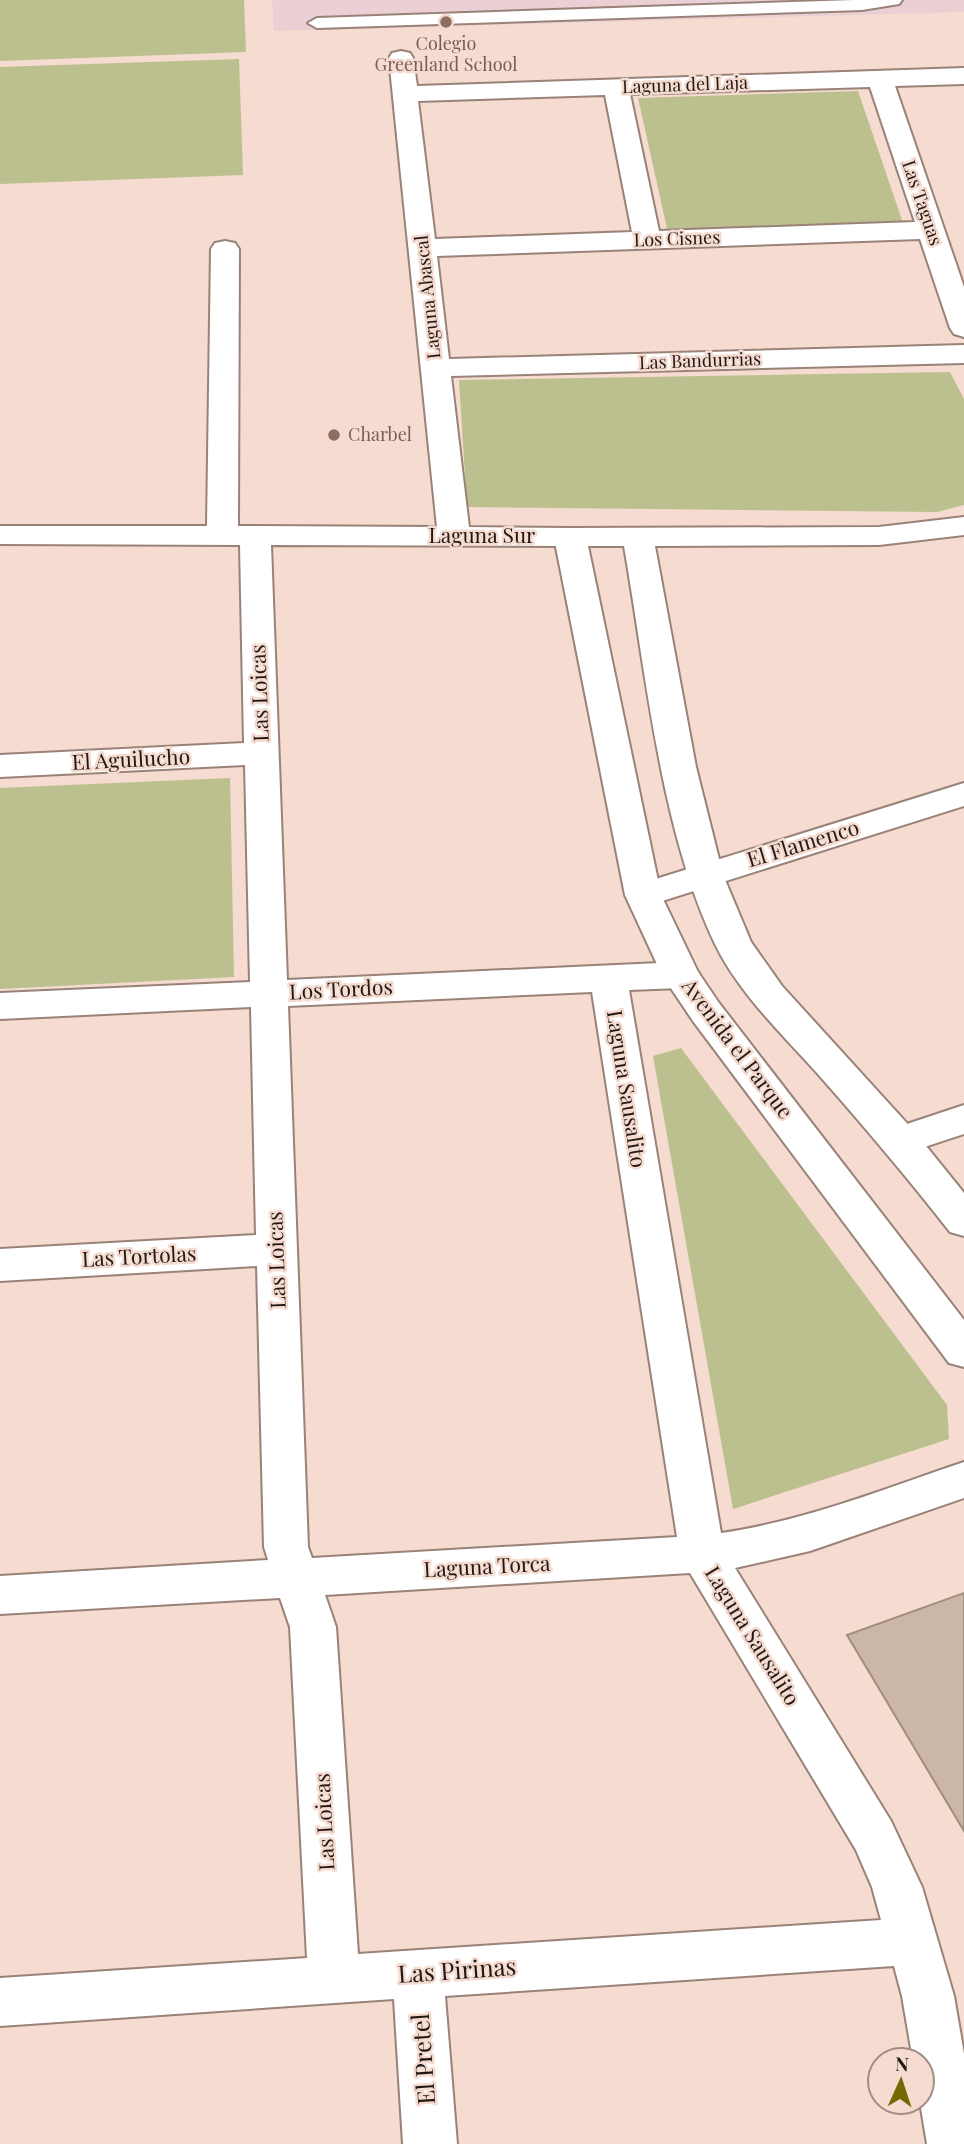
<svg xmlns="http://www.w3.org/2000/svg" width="964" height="2144" viewBox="0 0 964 2144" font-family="'Playfair Display',serif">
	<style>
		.education { fill: #ead0d4 }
		.green { fill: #bcc08e }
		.building { fill: #ccb7a7; stroke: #a18d7e; stroke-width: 2 }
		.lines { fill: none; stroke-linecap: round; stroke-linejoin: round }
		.service-casing { stroke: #998278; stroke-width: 4 }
		.minor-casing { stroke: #998278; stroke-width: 4 }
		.tertiary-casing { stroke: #998278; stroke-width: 4 }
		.service { fill: #fff; fill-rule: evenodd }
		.minor { fill: #fff; fill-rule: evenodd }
		.tertiary { fill: #fff; fill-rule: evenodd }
		.education-dot { fill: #8d6e63; stroke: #f5dbd0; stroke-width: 2.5 }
		.labels { text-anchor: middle; stroke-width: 5; stroke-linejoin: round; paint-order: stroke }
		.far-education-label { font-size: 18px; fill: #785e54; stroke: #f5dbd0 }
		.far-street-label { font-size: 18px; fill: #221915; stroke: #f5dbd0 }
		.street-label { font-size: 21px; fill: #221915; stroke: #f5dbd0 }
		.near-street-label { font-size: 24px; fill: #221915; stroke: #f5dbd0 }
	</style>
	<rect width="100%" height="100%" fill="#f5dbd0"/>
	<!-- education -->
	<path class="education" d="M272 0H964V12L274 31Z"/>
	<!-- green -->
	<g class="green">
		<path d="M0 0H244L246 52 0 61Z"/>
		<path d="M239 59 243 175 0 184V67Z"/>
		<path d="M858 91 904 226 668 233 638 98Z"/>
		<path d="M950 372 964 399V505L937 512 467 507 459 380Z"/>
		<path d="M230 778 234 977 0 989V788Z"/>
		<path d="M681 1048 947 1405 949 1439 733 1509 653 1056Z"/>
	</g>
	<!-- building -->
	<path class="building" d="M964 1593V1831L847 1635Z"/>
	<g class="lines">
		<!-- service casing -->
		<g class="service-casing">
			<path id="service" d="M854 0H902L899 4 862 10 317 28 308 23 317 18Z"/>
		</g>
		<!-- minor casing -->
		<g class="minor-casing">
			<g id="minor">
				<path d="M401 51 410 53 413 58 417 86 964 68V84L895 86 964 287V337L954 334 950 328 920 239 437 256 449 359 964 345V363L451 376 469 527 570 528 581 530 586 537 581 544 570 546 271 545 287 980 681 962 694 966 700 975 694 984 681 988 629 990 721 1533C805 1521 884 1489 964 1462V1498L810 1551 735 1568 891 1821 922 1887 954 1996 964 2054V2144H927L920 2102 922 2060H913L902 1996 894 1966 445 1996 457 2144H403L394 1999 0 2026V1978L307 1958 290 1627 280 1598 0 1614V1576L268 1560 264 1547 257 1266 0 1281V1249L256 1235 251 1007 0 1019V993L250 982 245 765 0 777V755L244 743 240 545 0 544V526H207L211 249 215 243 225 241 235 243 239 249 238 526 437 527 389 58 392 53ZM870 87 915 222 659 231 630 94ZM605 95 632 232 435 239 418 101ZM592 992 677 1537 312 1558 308 1547 288 1006ZM690 1573 856 1850 872 1887 881 1920 358 1954 336 1627 325 1595Z"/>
				<path d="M964 783V806L643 907 630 903 625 895 630 887Z"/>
				<path d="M964 1105V1134L900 1155 886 1151 880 1141 886 1131Z"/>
			</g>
		</g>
		<!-- tertiary casing -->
		<g class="tertiary-casing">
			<path id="tertiary" d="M964 517V535L879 545 655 546 696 767 723 875 751 942 782 986 914 1131 964 1193V1236L950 1232C907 1177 863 1125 817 1073 781 1033 738 992 715 944 660 829 646 672 624 546H588L661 895 698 972 719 1003 964 1320V1367L949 1363 693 1021 662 975 625 895 554 537 559 530 570 528 879 527Z"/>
		</g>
		<!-- service -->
		<use href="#service" class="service"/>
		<!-- minor -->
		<use href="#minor" class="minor"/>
		<!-- tertiary -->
		<use href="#tertiary" class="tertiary"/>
	</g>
	<!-- markers -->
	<g class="education-dot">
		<circle cx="446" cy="22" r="7"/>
		<circle cx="334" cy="435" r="7"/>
	</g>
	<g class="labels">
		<!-- far-education labels -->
		<g class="far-education-label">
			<text x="446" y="50">Colegio<tspan x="446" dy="21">Greenland School</tspan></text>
			<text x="348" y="441" text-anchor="start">Charbel</text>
		</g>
		<!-- far-street labels -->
		<g class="far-street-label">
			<text transform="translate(685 85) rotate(-2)" y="6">Laguna del Laja</text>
			<text transform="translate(922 203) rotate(71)" y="6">Las Taguas</text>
			<text transform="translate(677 239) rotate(-2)" y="6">Los Cisnes</text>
			<text transform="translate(428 297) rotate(-96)" y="6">Laguna Abascal</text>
			<text transform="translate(700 361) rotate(-2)" y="6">Las Bandurrias</text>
		</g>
		<!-- street labels -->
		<g class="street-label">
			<text x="482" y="543">Laguna Sur</text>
			<text transform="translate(260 693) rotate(-92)" y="7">Las Loicas</text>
			<text transform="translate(131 760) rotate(-3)" y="7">El Aguilucho</text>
			<text transform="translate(803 844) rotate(-17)" y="7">El Flamenco</text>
			<text transform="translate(341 990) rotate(-3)" y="7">Los Tordos</text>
			<text transform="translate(737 1049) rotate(53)" y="7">Avenida el Parque</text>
			<text transform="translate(626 1089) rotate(81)" y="7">Laguna Sausalito</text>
			<text transform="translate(139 1257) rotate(-3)" y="7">Las Tortolas</text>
			<text transform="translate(277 1260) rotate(-92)" y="7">Las Loicas</text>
			<text transform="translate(487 1567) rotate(-3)" y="7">Laguna Torca</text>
			<text transform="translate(752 1636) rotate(58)" y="7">Laguna Sausalito</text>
			<text transform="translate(325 1822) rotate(-93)" y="7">Las Loicas</text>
		</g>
		<!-- near-street labels -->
		<g class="near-street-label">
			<text transform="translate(457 1971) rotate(-4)" y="8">Las Pirinas</text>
			<text transform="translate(424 2059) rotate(-94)" y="8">El Pretel</text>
		</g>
	</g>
	<!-- north arrow -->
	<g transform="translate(901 2081) rotate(3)"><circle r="33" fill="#f5dbd0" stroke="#a18d85" stroke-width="2"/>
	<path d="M0-5L12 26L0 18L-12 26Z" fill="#746a03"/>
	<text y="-10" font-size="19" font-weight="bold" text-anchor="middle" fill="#221915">N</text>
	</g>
</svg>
